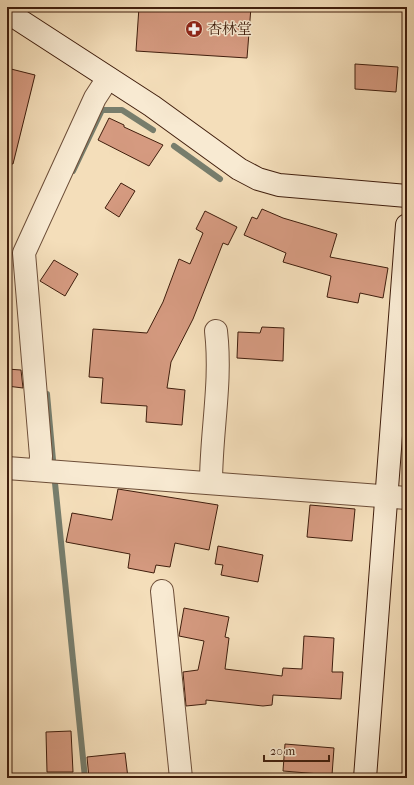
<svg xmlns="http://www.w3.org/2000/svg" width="414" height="785" viewBox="0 0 414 785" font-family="'IM FELL French Canon','Noto Serif JP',serif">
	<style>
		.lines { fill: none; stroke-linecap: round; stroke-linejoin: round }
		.stream { stroke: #777d6c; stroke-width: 6 }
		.building { fill: #d59a80; stroke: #401e0d }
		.street-casing { stroke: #6d4e38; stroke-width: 24 }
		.secondary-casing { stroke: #401e0d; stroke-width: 24 }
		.street { stroke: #f8ead2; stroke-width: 22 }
		.secondary { stroke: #f8ead2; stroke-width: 22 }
		.labels { text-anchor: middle; stroke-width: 3; stroke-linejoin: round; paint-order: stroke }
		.poi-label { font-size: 15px; fill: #401e0d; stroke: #f8ead2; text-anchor: start }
	</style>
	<rect width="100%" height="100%" fill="#f4deba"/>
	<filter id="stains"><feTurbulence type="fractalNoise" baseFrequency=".005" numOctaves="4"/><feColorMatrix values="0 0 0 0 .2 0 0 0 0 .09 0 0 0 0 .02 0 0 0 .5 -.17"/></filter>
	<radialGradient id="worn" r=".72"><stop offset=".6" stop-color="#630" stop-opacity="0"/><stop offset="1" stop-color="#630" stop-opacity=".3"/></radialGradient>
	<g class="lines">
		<!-- stream -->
		<g class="stream">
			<path d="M174 146 220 179"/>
			<path d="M73 171 102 110H122L153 130"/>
			<path d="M47 394 53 460"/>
			<path d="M55 483 85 778"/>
		</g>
	</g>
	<!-- building -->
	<g class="building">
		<path d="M139 7H251L247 58 136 51Z"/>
		<path d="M355 64 398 67 396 92 355 89Z"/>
		<path d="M7 68 35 75 13 164 7 163Z"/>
		<path d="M109 118 124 125V127L163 145 149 166 98 140Z"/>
		<path d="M121 183 135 191 119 217 105 208Z"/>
		<path d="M262 209 283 218 337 234 330 257 388 268 383 298 360 293 358 303 327 297 331 276 283 262 286 253 244 235 252 217 257 219Z"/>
		<path d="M205 211 237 227 228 245 223 243 193 319 171 362 167 388 185 390 182 425 146 422 147 406 101 403 103 378 89 377 93 329 147 333 163 302 179 259 190 264 203 233 196 229Z"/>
		<path d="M54 260 78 274 65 296 40 281Z"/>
		<path d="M262 327 284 328 283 361 237 358 238 332 260 333Z"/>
		<path d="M7 369 21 370 23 388 7 386Z"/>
		<path d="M118 489 218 505 209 550 175 543 170 567 156 565 154 573 128 568 130 554 66 542 72 513 112 520Z"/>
		<path d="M310 505 355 509 352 541 307 537Z"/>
		<path d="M218 546 263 555 258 582 221 575 223 565 215 564Z"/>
		<path d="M184 608 229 617 225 637 229 638 225 669 282 676 283 668 302 669 304 636 334 638 332 672H343L341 699 273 695 272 705 263 706 206 700V704L186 706 183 672 198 670 204 641 179 636Z"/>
		<path d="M71 731 73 772H47L46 732Z"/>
		<path d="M285 744 334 748 332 775 283 771Z"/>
		<path d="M125 753 128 778H89L87 757Z"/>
	</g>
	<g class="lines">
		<!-- street casing -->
		<g class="street-casing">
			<g id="street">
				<path d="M7 468 407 498"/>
				<path d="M40 470 41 456 24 253 95 98 108 78"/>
				<path d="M211 483C211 432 222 382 216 331"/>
				<path d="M162 591 181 778"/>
			</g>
		</g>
		<!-- secondary casing -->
		<g class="secondary-casing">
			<g id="secondary">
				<path d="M7 12 152 106 239 169 258 179 279 185 407 196"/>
				<path d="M365 778 407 225"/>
			</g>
		</g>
		<!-- street -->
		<use href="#street" class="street"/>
		<!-- secondary -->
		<use href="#secondary" class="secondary"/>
	</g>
	<!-- icons -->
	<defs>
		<g id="pharmacy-disc" transform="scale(0.9)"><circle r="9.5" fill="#8f2418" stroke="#f8ead2"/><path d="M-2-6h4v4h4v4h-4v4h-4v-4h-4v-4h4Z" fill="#fff"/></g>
	</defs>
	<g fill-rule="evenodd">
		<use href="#pharmacy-disc" x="194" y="29"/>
	</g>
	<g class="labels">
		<!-- poi labels -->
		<g class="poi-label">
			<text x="207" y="34">杏林堂</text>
		</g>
	</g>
	<!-- margin -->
	<rect width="414" height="785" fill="none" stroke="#f4deba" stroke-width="24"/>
	<rect x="8" y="8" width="398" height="769" fill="none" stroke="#401e0d" stroke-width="2"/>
	<rect x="12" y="12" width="390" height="761" fill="none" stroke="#401e0d"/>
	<!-- scale -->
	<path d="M264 755v6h65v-6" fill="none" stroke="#401e0d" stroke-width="2"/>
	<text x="270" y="755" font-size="12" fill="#401e0d" stroke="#f8ead2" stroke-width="3" paint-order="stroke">20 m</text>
	<rect width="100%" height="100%" filter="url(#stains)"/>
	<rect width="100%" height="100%" fill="url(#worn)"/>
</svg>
